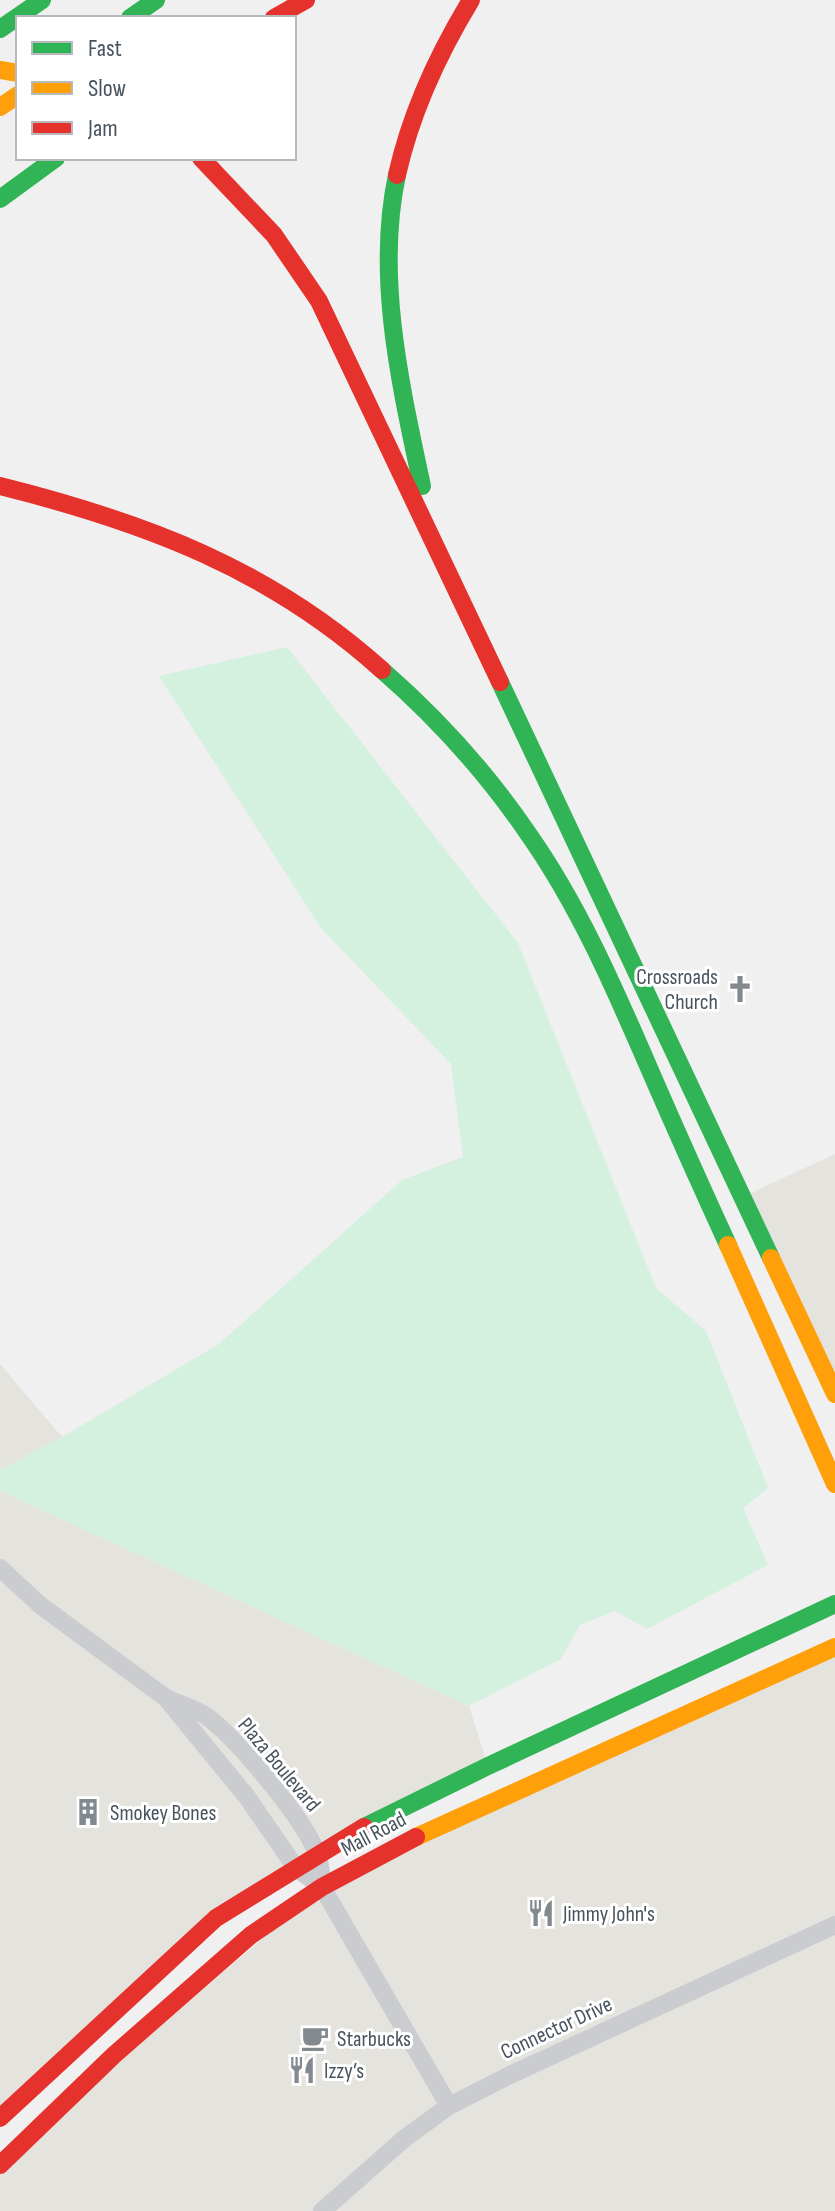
<svg xmlns="http://www.w3.org/2000/svg" width="835" height="2211" viewBox="0 0 835 2211" font-family="'Sofia Sans Condensed',sans-serif">
	<style>
		.commercial { fill: #e5e3de }
		.green { fill: #d4f0de }
		.lines { fill: none; stroke-linecap: round; stroke-linejoin: round }
		.street { stroke: #cacccf; stroke-width: 18 }
		.fast { stroke: #30b455; stroke-width: 18 }
		.slow { stroke: #ff9f0a; stroke-width: 18 }
		.jam { stroke: #e5322d; stroke-width: 18 }
		.labels { text-anchor: middle; stroke-width: 6; stroke-linejoin: round; paint-order: stroke }
		.poi-label { font-size: 22px; fill: #47535d; stroke: #fff; text-anchor: start }
		.street-label { font-size: 22px; fill: #47535d; stroke: #fff }
	</style>
	<rect width="100%" height="100%" fill="#f1f0f0"/>
	<!-- commercial -->
	<g class="commercial">
		<path d="M835 1154V1394L742 1197Z"/>
		<path d="M0 1364 62 1437 0 1470Z"/>
		<path d="M0 1491 469 1706 488 1766 216 1918 0 2118Z"/>
		<path d="M835 1647V2211H0V2165L322 1887Z"/>
	</g>
	<!-- green -->
	<path class="green" d="M287 647 518 943 656 1288 706 1331 768 1488 743 1508 768 1565 647 1629 615 1611 580 1625 561 1659 469 1706 0 1491V1470L62 1437 219 1344 402 1180 463 1157 451 1064 321 928 159 676Z"/>
	<g class="lines">
		<!-- street -->
		<g class="street">
			<path d="M0 1568 40 1605 166 1698 247 1797 296 1868 322 1887"/>
			<path d="M166 1698C179 1704 194 1708 206 1716 237 1738 301 1816 316 1851 321 1861 321 1876 322 1887L449 2106"/>
			<path d="M322 2211 405 2138 449 2106 510 2075 835 1925"/>
		</g>
		<!-- fast -->
		<g class="fast">
			<path d="M130 18 156 0"/>
			<path d="M0 29 42 0"/>
			<path d="M397 175C375 277 401 387 422 486"/>
			<path d="M0 199 56 158"/>
			<path d="M382 670C437 718 486 772 527 832 578 904 614 987 649 1068 675 1128 701 1186 728 1245"/>
			<path d="M500 682 771 1258"/>
			<path d="M364 1827 488 1766 835 1604"/>
		</g>
		<!-- slow -->
		<g class="slow">
			<path d="M0 70 18 73"/>
			<path d="M0 107 18 95"/>
			<path d="M728 1245 835 1484"/>
			<path d="M771 1258 835 1394"/>
			<path d="M416 1837 835 1647"/>
		</g>
		<!-- jam -->
		<g class="jam">
			<path d="M274 18 306 0"/>
			<path d="M201 158 274 235 319 301 500 682"/>
			<path d="M397 175C411 112 437 56 471 0"/>
			<path d="M0 486C144 522 270 569 382 670"/>
			<path d="M0 2118 216 1918 364 1827"/>
			<path d="M0 2165 114 2055 251 1935 322 1887 416 1837"/>
		</g>
	</g>
	<!-- icons -->
	<defs>
		<g id="church-bare" transform="scale(2.16)"><path d="M-1.2-6h2.4v3.5h3.3v2.4h-3.3V6h-2.4V-.1h-3.3v-2.4h3.3Z" fill="#828a90" stroke="#fff" stroke-width="2.5" paint-order="stroke"/></g>
		<g id="building-bare" transform="scale(2.16)"><path d="M-4-6H4V6H1V3H-1V6H-4ZM-2.5-4.3h1.7v1.8h-1.7ZM.8-4.3h1.7v1.8H.8ZM-2.5-1h1.7V.8h-1.7ZM.8-1h1.7V.8H.8Z" fill="#828a90" stroke="#fff" stroke-width="2.5" paint-order="stroke"/></g>
		<g id="restaurant-bare" transform="scale(2.16)"><path d="M-5-6h1v4h1v-4h1v4h1v-4h1v5L-1.5 .5V6h-2V.5L-5-1ZM5-6V6H3V1.5H1.5Q1.5-4 5-6Z" fill="#828a90" stroke="#fff" stroke-width="2.5" paint-order="stroke"/></g>
		<g id="cafe-bare" transform="scale(2.16)"><path d="M-5.5-4.5H6V0H3Q3 3.5 0 3.5H-2.5Q-5.5 3.5-5.5 0ZM3-3.2v2h1.7v-2ZM-6 4.5H4V6H-6Z" fill="#828a90" stroke="#fff" stroke-width="2.5" paint-order="stroke"/></g>
	</defs>
	<g fill-rule="evenodd">
		<use href="#church-bare" x="740" y="989"/>
		<use href="#building-bare" x="88" y="1812"/>
		<use href="#restaurant-bare" x="541" y="1913"/>
		<use href="#cafe-bare" x="315" y="2038"/>
		<use href="#restaurant-bare" x="302" y="2070"/>
	</g>
	<g class="labels">
		<!-- poi labels -->
		<g class="poi-label">
			<text x="718" y="984" text-anchor="end">Crossroads<tspan x="718" dy="25">Church</tspan></text>
			<text x="110" y="1820">Smokey Bones</text>
			<text x="563" y="1921">Jimmy John's</text>
			<text x="337" y="2046">Starbucks</text>
			<text x="324" y="2078">Izzy’s</text>
		</g>
		<!-- street labels -->
		<g class="street-label">
			<text transform="translate(280 1764) rotate(50)" y="8">Plaza Boulevard</text>
			<text transform="translate(373 1833) rotate(-28)" y="8">Mall Road</text>
			<text transform="translate(556 2027) rotate(-25)" y="8">Connector Drive</text>
		</g>
	</g>
	<!-- legend -->
	<rect x="16" y="16" width="280" height="144" fill="#ffffff" stroke="#b5babe" stroke-width="2"/>
	<rect x="32" y="42" width="40" height="12" fill="#30b455" stroke="#b5babe" stroke-width="2"/>
	<text x="88" y="56" font-size="24" fill="#47535d">Fast</text>
	<rect x="32" y="82" width="40" height="12" fill="#ff9f0a" stroke="#b5babe" stroke-width="2"/>
	<text x="88" y="96" font-size="24" fill="#47535d">Slow</text>
	<rect x="32" y="122" width="40" height="12" fill="#e5322d" stroke="#b5babe" stroke-width="2"/>
	<text x="88" y="136" font-size="24" fill="#47535d">Jam</text>
</svg>
